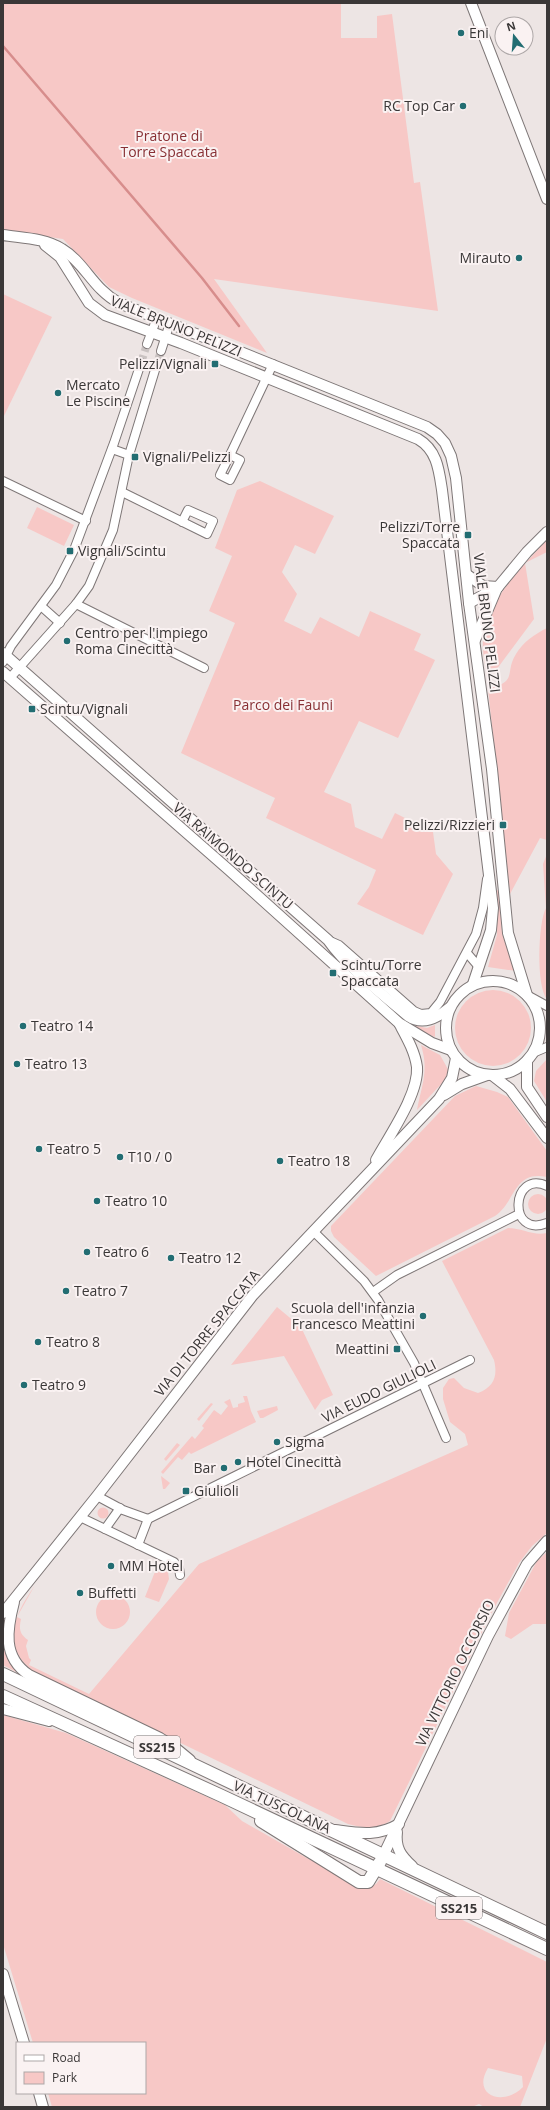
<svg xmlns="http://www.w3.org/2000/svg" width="550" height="2110" viewBox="0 0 550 2110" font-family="'Open Sans',sans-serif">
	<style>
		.green { fill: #f7c8c6; fill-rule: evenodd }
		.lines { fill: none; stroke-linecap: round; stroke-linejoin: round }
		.stream { stroke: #d78d8c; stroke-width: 2.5 }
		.minor-tunnel { stroke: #c9c2c1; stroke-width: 8; stroke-dasharray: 8 4; stroke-linecap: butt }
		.minor-casing { stroke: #7e7777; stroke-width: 10 }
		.tertiary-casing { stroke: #7e7777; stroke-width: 12 }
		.primary-casing { stroke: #7e7777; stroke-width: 14 }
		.minor { stroke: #fff; stroke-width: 8 }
		.tertiary { stroke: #fff; stroke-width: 10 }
		.primary { stroke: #fff; stroke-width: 12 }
		.poi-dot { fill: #226d72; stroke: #faf2f2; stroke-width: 1.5 }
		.labels { text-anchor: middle; stroke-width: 4; stroke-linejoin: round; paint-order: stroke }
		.shield { fill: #faf2f2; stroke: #746f6f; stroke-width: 1 }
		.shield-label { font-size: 13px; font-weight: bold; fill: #3a3737 }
		.poi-label { font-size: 14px; fill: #3a3737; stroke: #faf2f2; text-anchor: start }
		.park-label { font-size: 14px; fill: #883034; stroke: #faf2f2 }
		.street-label { font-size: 14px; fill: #3a3737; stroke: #faf2f2 }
	</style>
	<rect width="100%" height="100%" fill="#ede5e4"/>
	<!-- green -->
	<g class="green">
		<path d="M3 3H341V38H377V16L392 14 414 183 420 182 438 311 214 279 267 353 132 298 109 287 63 239 3 230Z"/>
		<path d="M3 294 52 317 3 418Z"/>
		<path d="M260 481 334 516 315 554 295 545 282 572 297 594 284 621 311 634 320 617 359 637 370 611 421 634 414 650 435 660 398 738 359 721 324 792 351 804 355 827 382 839 395 813 433 832 436 854 453 874 423 935 357 904 369 887 376 870 266 818 275 798 181 753 235 623 209 611 232 556 215 548 237 490Z"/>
		<path d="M37 507 74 525 64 546 27 528Z"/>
		<path d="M547 540V552L525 563 534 619 488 681C486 668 482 653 483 641 484 603 523 566 547 540Z"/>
		<path d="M547 628V840L540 838 510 894 488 689C519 681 504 673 516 654 523 642 535 634 547 628Z"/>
		<path d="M547 854V999C536 987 538 922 546 908L543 864Z"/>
		<path d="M497 890 499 891 502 934 516 971 488 967 497 935Z"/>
		<circle cx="493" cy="1028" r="38"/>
		<path d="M412 1025 427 1028 435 1025V1037L416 1029Z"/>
		<path d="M421 1045 440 1055 449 1071 444 1081 417 1110C422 1084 429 1071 421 1045Z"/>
		<path d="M547 1059V1102L534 1081 536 1071Z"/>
		<path d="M476 1086 497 1092 508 1097 547 1151V1177C513 1170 516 1202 495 1216L376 1276 334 1237 331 1231V1226L455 1096Z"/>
		<circle cx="538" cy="1204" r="10"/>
		<path d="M508 1228C522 1228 533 1236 547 1233V1533L532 1546 519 1563 493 1610 390 1821C376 1830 363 1828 348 1824L32 1671C0 1643 14 1616 35 1585L17 1617 21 1619C19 1628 19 1634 28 1640L26 1646 29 1658 31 1660 29 1665 89 1694 199 1564 468 1445 465 1434 450 1422 443 1399V1388L449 1379 454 1378 464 1388 478 1393C494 1387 498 1376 494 1360L442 1261Z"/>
		<path d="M277 1307 301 1327 333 1395 322 1400 315 1410 284 1356 231 1365Z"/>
		<path d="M243 1396H247L251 1411 256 1422 191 1454 189 1452 182 1460 178 1457 163 1474 161 1472 192 1436 195 1439 204 1428 202 1426 214 1410 221 1415 228 1406 224 1402 230 1399 233 1408 238 1407V1404L245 1402Z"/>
		<path d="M211 1403 213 1404 199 1421 197 1419Z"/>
		<path d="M277 1406 278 1410 263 1418H260L257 1411Z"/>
		<path d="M177 1443 180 1445 166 1461 164 1459Z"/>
		<path d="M161 1476 170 1483 165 1489H163Z"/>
		<circle cx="103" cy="1513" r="5.5"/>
		<path d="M547 1552V1624H533L511 1639 505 1636 509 1613 537 1561Z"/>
		<path d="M158 1564 168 1572 169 1579 159 1602 145 1597Z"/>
		<circle cx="113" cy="1612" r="17"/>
		<path d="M3 1640 4 1641 22 1675 3 1665Z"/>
		<path d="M3 1715 66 1733 225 1805 242 1821 305 1857 365 1888 376 1884 380 1879 547 1962V2038L520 2107H484L479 2104 472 2107H52L48 2093H145V2043H33L3 1944ZM488 2068 522 2076 523 2087C504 2107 471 2096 488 2068Z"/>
	</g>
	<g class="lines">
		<!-- stream -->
		<path class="stream" d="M3 46 202 278 239 326"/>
		<!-- minor-tunnel -->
		<g class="minor-tunnel">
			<path d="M141 363 147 344"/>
			<path d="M155 370 161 351"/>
		</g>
		<!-- minor casing -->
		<g class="minor-casing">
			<g id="minor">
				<path d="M147 344 157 318"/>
				<path d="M161 351 170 323"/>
				<path d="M112 449 129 455"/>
				<path d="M230 455 273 364"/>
				<path d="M230 455 240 460 230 480 220 475Z"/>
				<path d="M3 481 86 521"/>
				<path d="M122 492 207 534 213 521 188 510 182 522"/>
				<path d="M76 604 204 668"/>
				<path d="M41 606 60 623"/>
				<path d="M3 662 11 646 56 585 74 550 114 443 141 363"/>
				<path d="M10 678 76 604 89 586 113 530 129 455 155 370"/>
				<path d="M330 941 339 945 414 1011 421 1014 431 1013 440 1002 476 934 483 908 487 879"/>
				<path d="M467 953 479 967"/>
				<path d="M527 995 547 1006"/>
				<path d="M533 1053 547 1047"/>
				<path d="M547 1186C511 1169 507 1239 547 1223"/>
				<path d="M313 1231 364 1281 378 1300 414 1363 446 1438"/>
				<path d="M373 1292 397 1275 519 1214"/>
				<path d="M97 1496 123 1510 148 1519"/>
				<path d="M80 1517 174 1562 179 1568 180 1575"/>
				<path d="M148 1519 470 1360"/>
				<path d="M105 1529 120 1508"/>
				<path d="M138 1545 148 1519"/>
			</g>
		</g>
		<!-- tertiary casing -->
		<g class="tertiary-casing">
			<g id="tertiary">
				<path d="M471 3 547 199"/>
				<path d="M3 235C22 238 45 238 62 249 85 263 93 289 119 303L427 427 437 434 445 443 451 456 456 478 469 603 492 769 508 933 527 995"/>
				<path d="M45 245 60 257 89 303 105 315 181 343 418 439C437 450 439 470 442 490L493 908 491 930 473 984"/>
				<path d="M466 574 483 586 498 587"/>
				<path d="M469 603 498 587 527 552 547 532"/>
				<path d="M475 640 497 588"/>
				<path d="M3 653 328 940C346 966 383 995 408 1016 423 1026 437 1018 449 1008"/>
				<path d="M3 672 229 870 399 1023 432 1043 451 1050"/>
				<circle cx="493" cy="1028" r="47"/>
				<path d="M527 1061V1087L547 1117"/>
				<path d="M492 1075 510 1089 547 1138"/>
				<path d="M444 1095 462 1084 487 1075"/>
				<path d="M376 1160C389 1136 419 1094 417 1067 415 1052 407 1038 400 1025"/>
				<path d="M14 1602C7 1629 2 1657 29 1675L160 1738 173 1746 190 1760"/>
				<path d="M3 1613 97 1496 253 1295 439 1099 452 1078 456 1058"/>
				<path d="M3 1709 49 1721"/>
				<path d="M335 1830C358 1833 377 1837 399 1824"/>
				<path d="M397 1832C395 1848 401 1856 412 1866"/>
				<path d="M383 1856 488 1636 527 1564 547 1541"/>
				<path d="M3 1974 24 2043"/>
				<path d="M39 2093 43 2107"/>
			</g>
		</g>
		<!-- primary casing -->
		<g class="primary-casing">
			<g id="primary">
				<path d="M3 1674 547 1933"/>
				<path d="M3 1696 222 1796 547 1949"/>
				<path d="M261 1821 359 1882H368L380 1862"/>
			</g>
		</g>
		<!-- minor -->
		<use href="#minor" class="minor"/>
		<!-- tertiary -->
		<use href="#tertiary" class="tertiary"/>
		<!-- primary -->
		<use href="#primary" class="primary"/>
	</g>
	<!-- markers -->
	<g class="poi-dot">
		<circle cx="461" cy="33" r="4"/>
		<circle cx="463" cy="106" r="4"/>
		<circle cx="519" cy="258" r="4"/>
		<rect x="211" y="360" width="8" height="8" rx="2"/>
		<circle cx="58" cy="393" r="4"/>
		<rect x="131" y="453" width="8" height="8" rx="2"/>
		<rect x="464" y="531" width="8" height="8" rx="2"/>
		<rect x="66" y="547" width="8" height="8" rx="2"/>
		<circle cx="67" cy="641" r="4"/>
		<rect x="28" y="705" width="8" height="8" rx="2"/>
		<rect x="499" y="821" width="8" height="8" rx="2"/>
		<rect x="329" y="969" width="8" height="8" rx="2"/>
		<circle cx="23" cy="1026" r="4"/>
		<circle cx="17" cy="1064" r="4"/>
		<circle cx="39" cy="1149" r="4"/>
		<circle cx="120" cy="1157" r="4"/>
		<circle cx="280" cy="1161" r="4"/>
		<circle cx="97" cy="1201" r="4"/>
		<circle cx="87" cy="1252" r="4"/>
		<circle cx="171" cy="1258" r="4"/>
		<circle cx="66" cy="1291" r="4"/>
		<circle cx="423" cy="1316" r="4"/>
		<circle cx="38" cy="1342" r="4"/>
		<rect x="393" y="1345" width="8" height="8" rx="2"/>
		<circle cx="24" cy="1385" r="4"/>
		<circle cx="277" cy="1442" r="4"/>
		<circle cx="238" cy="1462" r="4"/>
		<circle cx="224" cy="1468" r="4"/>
		<rect x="182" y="1487" width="8" height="8" rx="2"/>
		<circle cx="111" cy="1566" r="4"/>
		<circle cx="80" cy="1593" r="4"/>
	</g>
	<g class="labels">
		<!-- shield labels -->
		<g class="shield">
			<rect x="134" y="1736" width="46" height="22" rx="3"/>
			<rect x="436" y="1897" width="46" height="22" rx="3"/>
		</g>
		<g class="shield-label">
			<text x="157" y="1752">SS215</text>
			<text x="459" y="1913">SS215</text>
		</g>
		<!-- poi labels -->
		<g class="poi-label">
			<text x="469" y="38">Eni</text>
			<text x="455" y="111" text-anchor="end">RC Top Car</text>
			<text x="511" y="263" text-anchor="end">Mirauto</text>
			<text x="207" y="369" text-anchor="end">Pelizzi/Vignali</text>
			<text x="66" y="390">Mercato<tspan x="66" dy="16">Le Piscine</tspan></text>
			<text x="143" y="462">Vignali/Pelizzi</text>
			<text x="460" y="532" text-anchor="end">Pelizzi/Torre<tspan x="460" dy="16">Spaccata</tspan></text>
			<text x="78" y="556">Vignali/Scintu</text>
			<text x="75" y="638">Centro per l'impiego<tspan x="75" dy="16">Roma Cinecittà</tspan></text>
			<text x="40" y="714">Scintu/Vignali</text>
			<text x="495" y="830" text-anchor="end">Pelizzi/Rizzieri</text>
			<text x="341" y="970">Scintu/Torre<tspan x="341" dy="16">Spaccata</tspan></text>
			<text x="31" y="1031">Teatro 14</text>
			<text x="25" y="1069">Teatro 13</text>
			<text x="47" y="1154">Teatro 5</text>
			<text x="128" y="1162">T10 / 0</text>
			<text x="288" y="1166">Teatro 18</text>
			<text x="105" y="1206">Teatro 10</text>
			<text x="95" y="1257">Teatro 6</text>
			<text x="179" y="1263">Teatro 12</text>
			<text x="74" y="1296">Teatro 7</text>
			<text x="415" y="1313" text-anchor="end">Scuola dell'infanzia<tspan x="415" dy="16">Francesco Meattini</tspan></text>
			<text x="46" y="1347">Teatro 8</text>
			<text x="389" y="1354" text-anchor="end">Meattini</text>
			<text x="32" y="1390">Teatro 9</text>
			<text x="285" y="1447">Sigma</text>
			<text x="246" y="1467">Hotel Cinecittà</text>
			<text x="216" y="1473" text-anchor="end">Bar</text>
			<text x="194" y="1496">Giulioli</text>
			<text x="119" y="1571">MM Hotel</text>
			<text x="88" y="1598">Buffetti</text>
		</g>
		<!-- park labels -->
		<g class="park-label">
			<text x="169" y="141">Pratone di<tspan x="169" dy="16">Torre Spaccata</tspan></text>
			<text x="283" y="710">Parco dei Fauni</text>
		</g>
		<!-- street labels -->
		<g class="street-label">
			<text transform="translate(176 326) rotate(22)" y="5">VIALE BRUNO PELIZZI</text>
			<text transform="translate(487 623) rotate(83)" y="5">VIALE BRUNO PELIZZI</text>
			<text transform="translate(233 856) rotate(41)" y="5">VIA RAIMONDO SCINTU</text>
			<text transform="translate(207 1333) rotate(-51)" y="5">VIA DI TORRE SPACCATA</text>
			<text transform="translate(379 1391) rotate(-26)" y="5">VIA EUDO GIULIOLI</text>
			<text transform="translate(455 1673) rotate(-64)" y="5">VIA VITTORIO OCCORSIO</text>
			<text transform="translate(282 1807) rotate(25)" y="5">VIA TUSCOLANA</text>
		</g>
	</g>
	<!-- border -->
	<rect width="550" height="2110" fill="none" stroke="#3a3737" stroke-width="8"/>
	<!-- legend -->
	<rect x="16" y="2042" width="130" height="52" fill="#faf2f2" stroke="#ada7a7"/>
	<rect x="24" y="2055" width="20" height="6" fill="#ffffff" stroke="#ada7a7"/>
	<text x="52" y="2062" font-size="12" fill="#3a3737">Road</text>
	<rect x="24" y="2072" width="20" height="12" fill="#f7c8c6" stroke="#ada7a7"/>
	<text x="52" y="2082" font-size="12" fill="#3a3737">Park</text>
	<!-- north arrow -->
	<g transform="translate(514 36) rotate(343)"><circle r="19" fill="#faf2f2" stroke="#ada7a7"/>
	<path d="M0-3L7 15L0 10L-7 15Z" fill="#226d72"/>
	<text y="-6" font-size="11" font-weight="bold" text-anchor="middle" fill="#3a3737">N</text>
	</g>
</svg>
